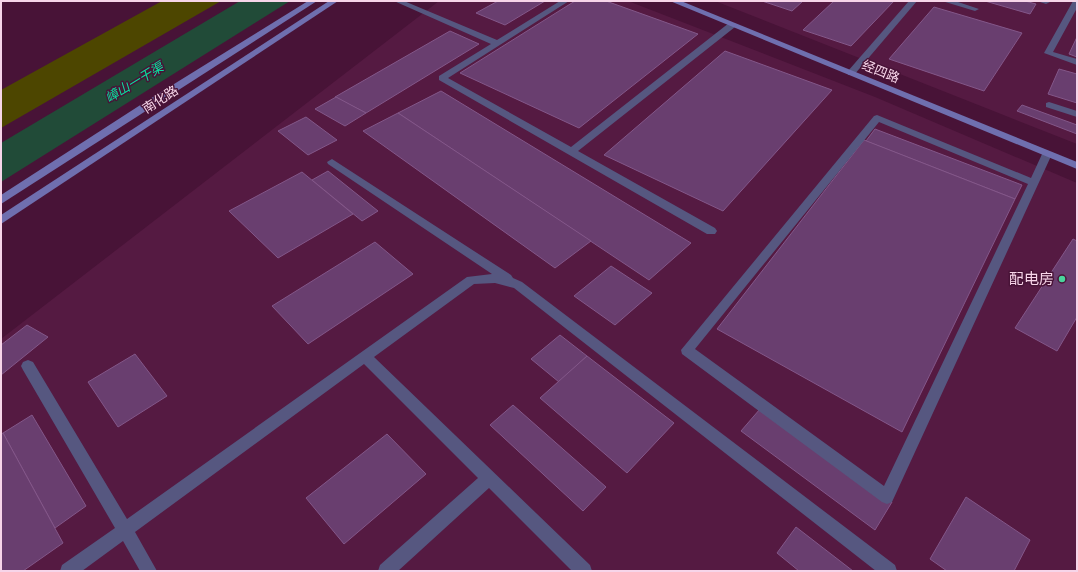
<svg xmlns="http://www.w3.org/2000/svg" width="1078" height="572" viewBox="0 0 1078 572" font-family="Cabin,'Noto Sans SC',sans-serif">
	<style>
		.built { fill: #551a42 }
		.green { fill: #4d4600 }
		.water { fill: #214b38 }
		.building { fill: #693e6f; stroke: #835789 }
		.lines { fill: none; stroke-linecap: round; stroke-linejoin: round }
		.lane { fill: #565780; fill-rule: evenodd }
		.secondary { fill: #6f6faf; fill-rule: evenodd }
		.poi-dot { fill: #4ad49c; stroke: #481337; stroke-width: 1.5 }
		.labels { text-anchor: middle; stroke-width: 3; stroke-linejoin: round; paint-order: stroke }
		.far-street-label { font-size: 13px; fill: #f7d5e9; stroke: #481337 }
		.far-water-label { font-size: 13px; font-style: italic; fill: #08e39f; stroke: #481337 }
		.poi-label { font-size: 15px; fill: #f7d5e9; stroke: #481337; text-anchor: end }
	</style>
	<rect width="100%" height="100%" fill="#481337"/>
	<!-- built -->
	<g class="built">
		<path d="M439 1H628L875 97 1077 183V571H1V339Z"/>
		<path d="M715 1H1077V144L996 112Z"/>
	</g>
	<!-- green -->
	<path class="green" d="M162 1H221L1 128V90Z"/>
	<!-- water -->
	<path class="water" d="M240 1H290L1 182V143Z"/>
	<!-- building -->
	<g class="building">
		<path d="M498 1H545L505 25 476 13Z"/>
		<path d="M575 1H606L698 34 579 128 460 73Z"/>
		<path d="M762 1H803L792 11Z"/>
		<path d="M834 1H894L851 46 803 30Z"/>
		<path d="M985 1H1025L1036 4 1030 14Z"/>
		<path d="M934 7 1022 33 984 91 889 59Z"/>
		<path d="M450 31 479 44 366 113 335 97Z"/>
		<path d="M1077 37V57L1069 54Z"/>
		<path d="M725 51 832 90 723 211 604 155Z"/>
		<path d="M1059 69 1077 74V103L1048 94Z"/>
		<path d="M441 91 691 243 649 280 398 113Z"/>
		<path d="M336 97 366 113 345 126 315 109Z"/>
		<path d="M1022 105 1077 125V134L1017 111Z"/>
		<path d="M398 113 591 241 555 268 363 131Z"/>
		<path d="M306 117 337 140 308 155 278 131Z"/>
		<path d="M875 129 1022 185 1015 199 866 141Z"/>
		<path d="M864 140 1015 199 902 432 717 329Z"/>
		<path d="M328 171 378 211 362 221 312 180Z"/>
		<path d="M302 172 353 214 278 258 229 211Z"/>
		<path d="M1073 239 1077 241V317L1057 351 1015 328Z"/>
		<path d="M375 242 413 274 308 344 272 306Z"/>
		<path d="M611 266 652 293 615 325 574 296Z"/>
		<path d="M27 325 48 337 1 375V345Z"/>
		<path d="M560 335 587 356 559 382 531 359Z"/>
		<path d="M135 354 167 396 118 427 88 382Z"/>
		<path d="M587 356 674 423 627 473 540 398Z"/>
		<path d="M513 405 606 487 583 511 490 425Z"/>
		<path d="M760 409 892 502 875 530 741 431Z"/>
		<path d="M32 415 86 506 55 528 3 433Z"/>
		<path d="M3 433 63 543 23 571H1V434Z"/>
		<path d="M387 434 426 474 344 544 306 498Z"/>
		<path d="M966 497 1030 540 1014 571H947L930 559Z"/>
		<path d="M796 527 853 571H799L777 553Z"/>
	</g>
	<g class="lines">
		<!-- lane -->
		<g class="lane">
			<path d="M394 1H404L497 40 560 1H569L448 78 571 147 729 23H735V27L578 151 715 228 717 231 715 234H707L439 80V76L491 44Z"/>
			<path d="M909 1H917L854 75H848V71Z"/>
			<path d="M942 1H955L979 9 975 11Z"/>
			<path d="M1037 1H1049L1050 2 1046 4Z"/>
			<path d="M1073 1H1077V8L1053 52 1077 59V65L1044 53Z"/>
			<path d="M1049 102 1077 111V117L1046 107V103Z"/>
			<path d="M877 115 1031 178 1043 152 1047 151 1052 154 892 502 887 504 882 502 682 354 681 350 874 116ZM879 122 1028 184 884 486 695 349Z"/>
			<path d="M332 159 511 275 513 278 522 282 895 565 897 571H876L514 288 495 283 474 284 374 357 590 565 592 571H572L489 488 398 571H378L380 565 478 478 364 364 135 532 157 571H140L123 541 82 571H60L62 565 115 528 23 370 21 366 23 362 28 360 33 362 127 519 467 277 492 274 328 164 327 162Z"/>
		</g>
		<!-- secondary -->
		<g class="secondary">
			<path d="M308 1H317L1 204V195L145 102Z"/>
			<path d="M329 1H338L1 224V215Z"/>
			<path d="M670 1H681L1077 162V169Z"/>
		</g>
	</g>
	<!-- markers -->
	<circle class="poi-dot" cx="1062" cy="279" r="4"/>
	<g class="labels">
		<!-- far-street labels -->
		<g class="far-street-label">
			<text transform="translate(881 71) rotate(22)" y="5">经四路</text>
			<text transform="translate(160 99) rotate(-33)" y="5">南化路</text>
		</g>
		<!-- far-water labels -->
		<g class="far-water-label">
			<text transform="translate(134 82) rotate(-31)" y="5">嶂山一干渠</text>
		</g>
		<!-- poi labels -->
		<g class="poi-label">
			<text x="1054" y="284">配电房</text>
		</g>
	</g>
	<!-- border -->
	<rect width="1078" height="572" fill="none" stroke="#f7d5e9" stroke-width="4"/>
</svg>
